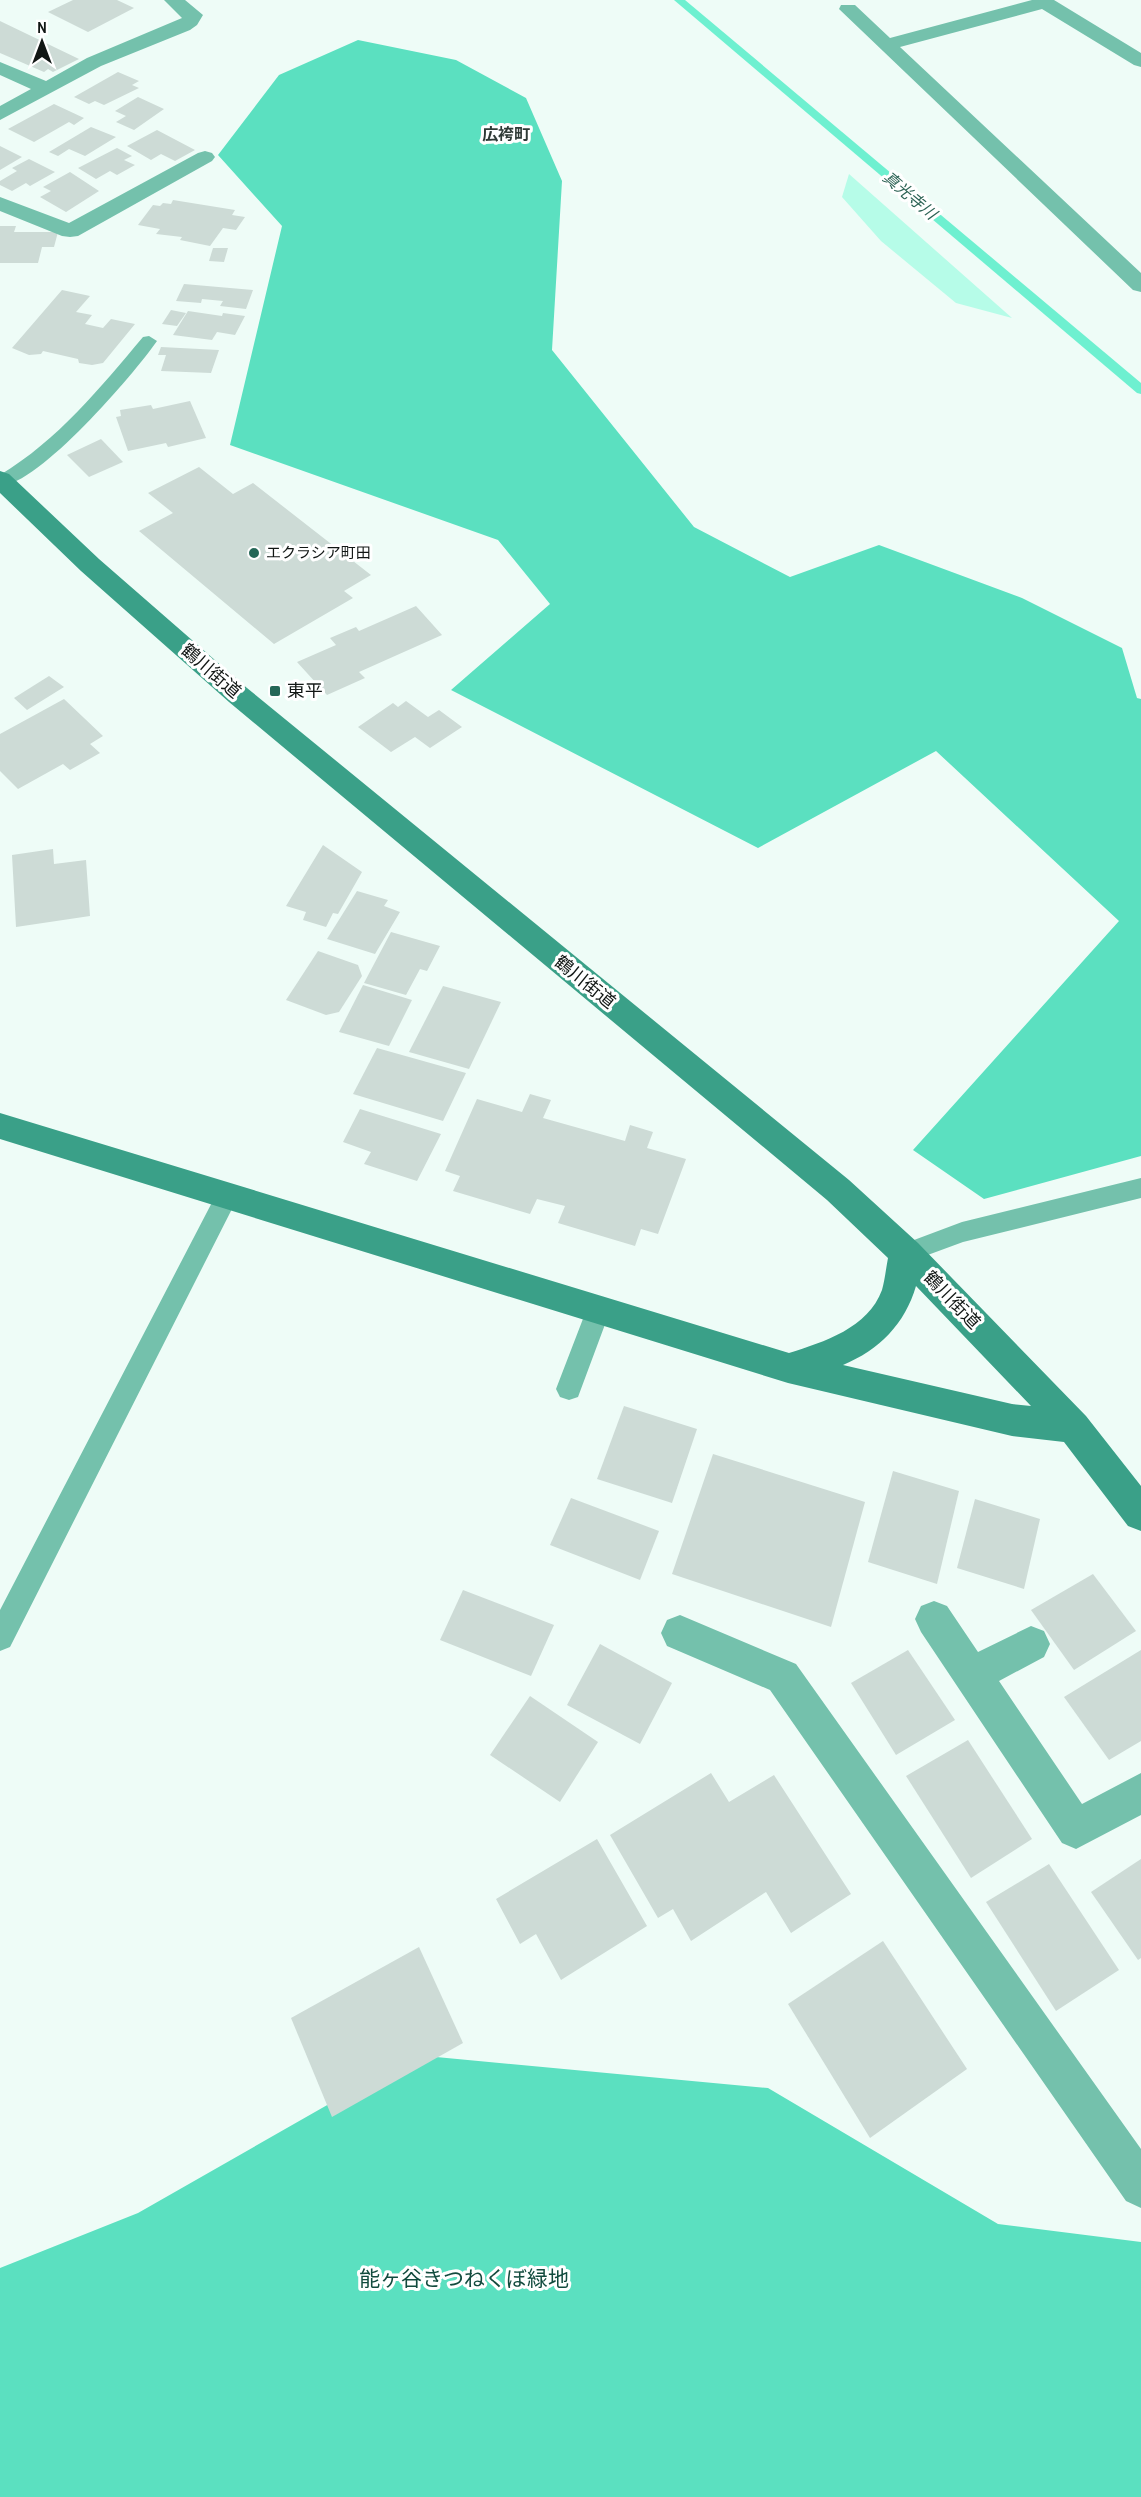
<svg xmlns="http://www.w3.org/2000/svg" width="1141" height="2497" viewBox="0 0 1141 2497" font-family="'Archivo Narrow','Noto Sans JP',sans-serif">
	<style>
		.green { fill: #b6fce8 }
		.forest { fill: #5be0c0 }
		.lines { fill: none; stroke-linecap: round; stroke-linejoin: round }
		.stream { fill: #6ef0d0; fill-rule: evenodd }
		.building { fill: #cddbd6 }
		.lane { fill: #74c1ac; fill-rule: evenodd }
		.street { fill: #74c1ac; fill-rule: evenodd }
		.secondary { fill: #3aa088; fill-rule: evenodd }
		.poi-dot { fill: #246757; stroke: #fff; stroke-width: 2 }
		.labels { text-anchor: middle; stroke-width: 6; stroke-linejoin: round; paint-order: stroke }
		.far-poi-label { font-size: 15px; fill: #111614; stroke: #fff; text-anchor: start }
		.far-neighbourhood-label { font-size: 16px; font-weight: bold; fill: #2f3a36; stroke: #fff }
		.far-water-label { font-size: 16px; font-style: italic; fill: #2d6355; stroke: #fff }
		.street-label { font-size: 18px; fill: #111614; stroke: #fff }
		.poi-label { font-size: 18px; fill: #111614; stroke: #fff; text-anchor: start }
		.near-park-label { font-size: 21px; fill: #124b3e; stroke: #fff }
	</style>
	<rect width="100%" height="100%" fill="#eefcf7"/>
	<!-- green -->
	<path class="green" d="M849 174 1012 318 956 303 881 241 842 197Z"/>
	<!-- forest -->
	<g class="forest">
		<path d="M358 40 456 60 526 98 562 181 552 350 694 527 790 577 879 545 1022 598 1122 648 1137 698 1141 699V1156L984 1199 913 1150 1119 921 936 751 758 848 451 690 550 604 498 540 230 445 282 226 218 155 279 75Z"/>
		<path d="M415 2055 768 2088 998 2224 1141 2242V2497H0V2268L138 2213Z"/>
	</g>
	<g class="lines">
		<!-- stream -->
		<path class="stream" d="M674 0H685L1141 383V394L1137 393Z"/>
	</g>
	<!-- building -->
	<g class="building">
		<path d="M73 0H117L134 8 88 32 48 12Z"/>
		<path d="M0 21 79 59 53 72 48 69 44 72 0 53Z"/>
		<path d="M118 72 139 81 132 85 139 88 104 105 95 101 89 104 74 97Z"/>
		<path d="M138 97 164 109 134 130 116 122 126 116 115 111Z"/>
		<path d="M54 104 84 118 74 125 69 122 34 142 8 129Z"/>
		<path d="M91 127 116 137 85 156 69 149 58 156 49 152Z"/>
		<path d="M157 130 195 150 175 161 161 154 151 160 127 146Z"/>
		<path d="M0 146 22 157 0 170Z"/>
		<path d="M117 148 132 156 124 160 135 165 117 175 110 171 96 179 78 168Z"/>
		<path d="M29 159 55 172 30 186 26 183 12 191 0 185V181L17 171 12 168Z"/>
		<path d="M70 172 99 191 66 212 40 197 51 191 43 187Z"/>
		<path d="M173 200 235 210 232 215 245 217 236 230 223 228 210 246 180 240 182 237 156 234 160 229 138 225 153 205 160 206 163 203 171 204Z"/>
		<path d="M0 226H16L14 232H58L54 247H42L38 263H0Z"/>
		<path d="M213 248H228L224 262 209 261Z"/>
		<path d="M184 284 253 290 246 309 220 306 223 301 202 299 201 303 176 301Z"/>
		<path d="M62 290 90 296 76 312 92 315 85 324 103 328 111 319 135 324 103 363 92 365 79 363 78 359 43 351 41 354 29 355 12 348Z"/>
		<path d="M171 310 186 313 177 326 162 324Z"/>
		<path d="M188 311 222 316 223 313 245 316 235 335 217 332 212 340 173 335Z"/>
		<path d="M161 347 219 350 211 373 161 371 166 355H158Z"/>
		<path d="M190 401 206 438 168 447 166 443 128 451 116 417 121 416 120 410 151 405 153 409Z"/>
		<path d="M101 439 123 462 89 477 67 455Z"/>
		<path d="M199 467 233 494 253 483 371 575 344 591 353 598 274 644 139 531 173 513 148 493Z"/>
		<path d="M416 606 442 635 359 672 365 678 327 695 297 662 336 645 330 638 356 627 359 631Z"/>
		<path d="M49 676 64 687 27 710 14 698Z"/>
		<path d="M64 699 103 736 90 744 100 753 70 770 63 764 18 789 0 771V734Z"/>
		<path d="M406 701 428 717 439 710 462 727 430 748 415 737 391 752 358 727 393 703 398 707Z"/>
		<path d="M323 845 362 872 338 914 333 913 326 927 303 920 306 912 286 906Z"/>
		<path d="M53 849 54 864 86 860 90 916 16 927 12 855Z"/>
		<path d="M357 891 388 900 384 906 400 912 375 954 327 939Z"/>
		<path d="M391 932 440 946 427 971 420 969 406 995 364 983Z"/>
		<path d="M318 951 358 965 362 976 339 1012 326 1015 286 1000Z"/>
		<path d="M363 985 412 1000 389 1046 339 1032Z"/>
		<path d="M443 986 501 1002 469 1069 409 1052Z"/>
		<path d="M377 1048 466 1073 443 1121 353 1094Z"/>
		<path d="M530 1094 551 1100 543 1118 625 1141 630 1125 653 1132 647 1148 686 1159 658 1234 641 1229 635 1246 558 1223 565 1206 537 1199 530 1214 453 1191 460 1176 445 1171 477 1099 522 1112Z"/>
		<path d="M360 1109 441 1134 417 1181 364 1164 371 1152 343 1142Z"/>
		<path d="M624 1406 697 1429 672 1503 597 1479Z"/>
		<path d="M713 1454 865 1502 831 1627 672 1574Z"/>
		<path d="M893 1471 959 1491 937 1584 868 1562Z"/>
		<path d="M571 1498 659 1531 640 1580 550 1545Z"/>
		<path d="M975 1499 1040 1519 1024 1589 957 1568Z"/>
		<path d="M1093 1574 1136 1631 1074 1670 1031 1610Z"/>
		<path d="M463 1590 554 1625 531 1676 440 1640Z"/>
		<path d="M600 1644 672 1683 640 1744 567 1705Z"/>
		<path d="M908 1650 955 1720 896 1755 851 1683Z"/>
		<path d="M1141 1650V1741L1109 1760 1064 1697Z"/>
		<path d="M530 1696 598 1742 560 1802 490 1755Z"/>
		<path d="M968 1740 1032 1839 971 1878 906 1776Z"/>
		<path d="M711 1773 729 1802 774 1775 851 1894 791 1933 766 1892 691 1941 673 1909 658 1918 610 1835Z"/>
		<path d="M597 1839 647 1926 561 1980 536 1934 520 1944 496 1899Z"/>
		<path d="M1141 1859V1958L1138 1960 1091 1892Z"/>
		<path d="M1049 1864 1119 1970 1056 2011 986 1902Z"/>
		<path d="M883 1941 967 2069 870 2138 788 2004Z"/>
		<path d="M419 1947 463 2043 332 2117 291 2018Z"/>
	</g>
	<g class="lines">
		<!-- lane -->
		<g class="lane">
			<path d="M149 336 157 341C134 374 39 485 0 486V475C58 440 100 388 143 337Z"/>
			<path d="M1141 1178V1198L963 1242 906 1263 898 1260 894 1253 898 1246 962 1222Z"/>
			<path d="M227 1186 235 1189 239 1196 235 1203 10 1647 0 1651V1610L219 1189Z"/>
			<path d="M598 1300 607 1303 610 1311 578 1397 569 1400 560 1397 556 1389 586 1311 589 1303Z"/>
		</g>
		<!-- street -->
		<g class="street">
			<path d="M164 0H185L203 15 197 25 190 30 101 66 0 120V106L31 89 0 75V62L46 81 87 58 182 18Z"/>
			<path d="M1032 0H1054L1141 53V67L1134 65 1042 9 900 47 1141 273V292L1133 290 839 9 841 5H855L890 38Z"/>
			<path d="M205 151 212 153 215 157 212 161 78 236 70 237 62 236 0 211V197L69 223 198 153Z"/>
			<path d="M934 1601 947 1606 978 1652 1031 1626 1044 1631 1050 1644 1044 1657 999 1681 1082 1804 1141 1773V1815L1076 1849 1062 1843 921 1632 915 1619 921 1606Z"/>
			<path d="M680 1615 796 1664 1141 2149V2208L1126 2201 770 1690 667 1646 661 1633 667 1620Z"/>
		</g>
		<!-- secondary -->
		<path class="secondary" d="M0 471 9 474 99 559 247 688 849 1180 918 1243 1086 1416 1141 1486V1531L1128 1526 1064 1442 1012 1436 788 1383 0 1139V1113L789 1353C824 1342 868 1328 882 1290 885 1279 886 1268 888 1258L827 1200 229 702 81 571 0 493ZM916 1286 1031 1406 1012 1404 843 1365C879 1350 905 1324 916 1286Z"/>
	</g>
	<!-- markers -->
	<g class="poi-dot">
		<circle cx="254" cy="553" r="6"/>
		<rect x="269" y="685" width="12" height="12" rx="3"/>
	</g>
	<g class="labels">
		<!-- far-poi labels -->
		<g class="far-poi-label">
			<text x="266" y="558">エクラシア町田</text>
		</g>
		<!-- far-neighbourhood labels -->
		<g class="far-neighbourhood-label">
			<text x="506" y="140">広袴町</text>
		</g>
		<!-- far-water labels -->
		<g class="far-water-label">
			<text transform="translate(910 195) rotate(40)" y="6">真光寺川</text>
		</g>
		<!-- street labels -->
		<g class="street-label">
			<text transform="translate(211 671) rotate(41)" y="6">鶴川街道</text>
			<text transform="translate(585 982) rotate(39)" y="6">鶴川街道</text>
			<text transform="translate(952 1300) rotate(46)" y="6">鶴川街道</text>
		</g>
		<!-- poi labels -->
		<g class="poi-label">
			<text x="287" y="697">東平</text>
		</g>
		<!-- near-park labels -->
		<g class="near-park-label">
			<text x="464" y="2286">能ヶ谷きつねくぼ緑地</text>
		</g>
	</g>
	<!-- north arrow -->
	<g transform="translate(42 42)" stroke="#ffffff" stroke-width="4.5" paint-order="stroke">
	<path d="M0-4.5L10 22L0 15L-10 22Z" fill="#111614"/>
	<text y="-9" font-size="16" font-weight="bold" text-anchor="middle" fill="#111614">N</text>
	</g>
</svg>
